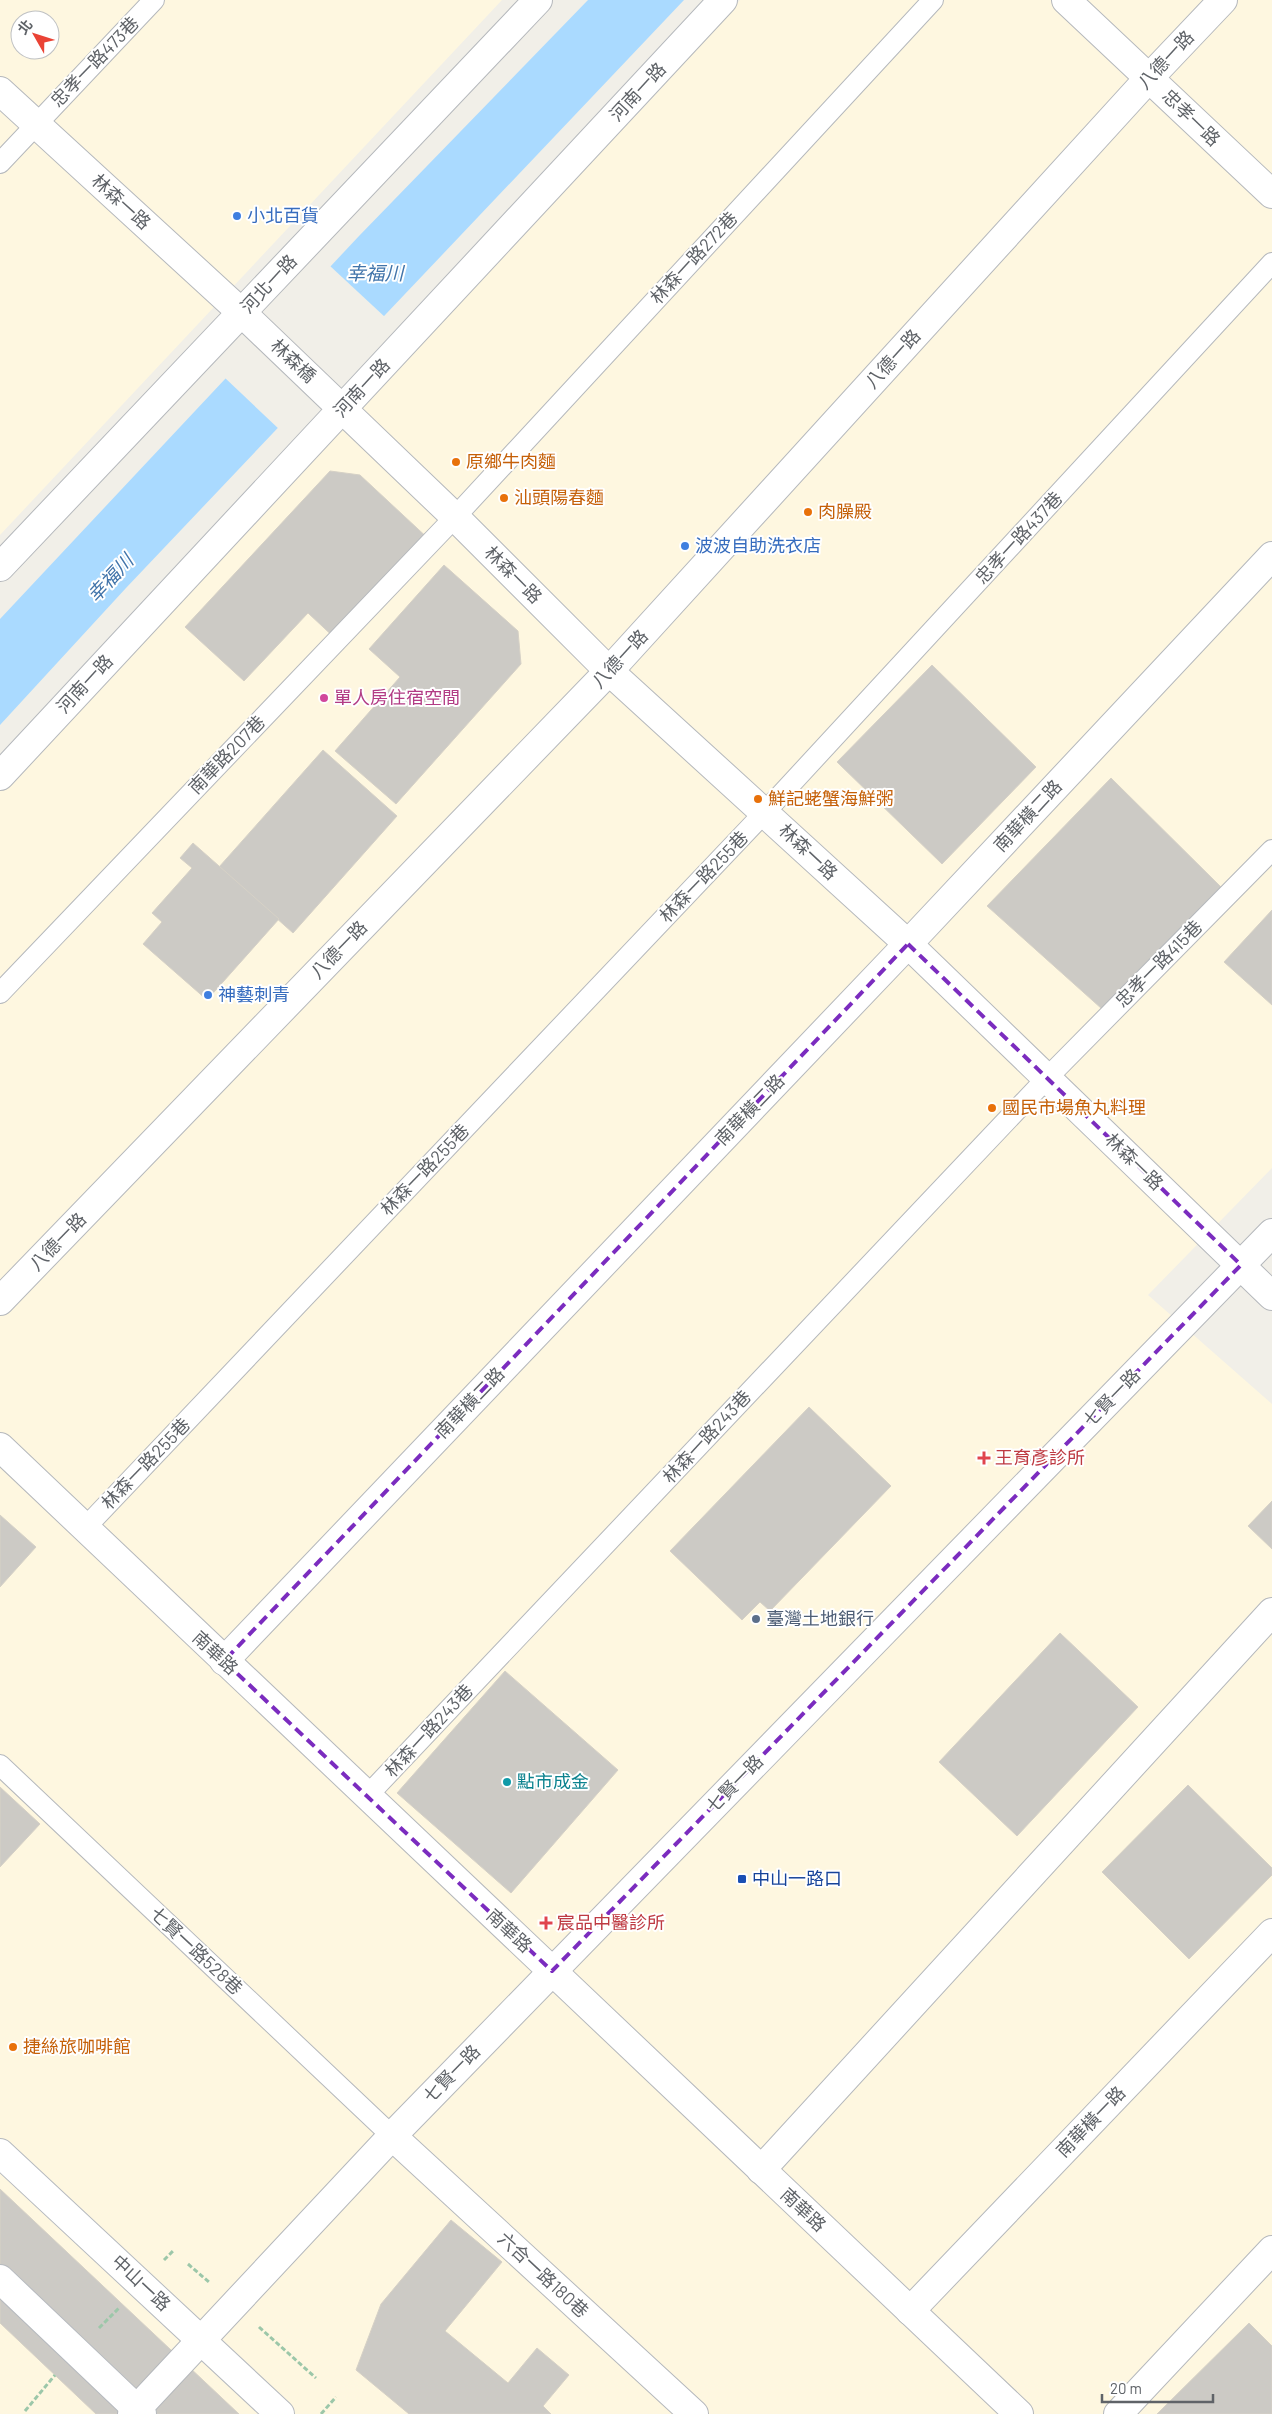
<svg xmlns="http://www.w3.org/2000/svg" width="1272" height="2414" viewBox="0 0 1272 2414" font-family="Barlow,'Noto Sans TC',sans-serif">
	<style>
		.commercial { fill: #fef7e0; fill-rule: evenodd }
		.water { fill: #aadaff }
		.pier { fill: #f1efe8 }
		.building { fill: #cccac5; stroke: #d6d1c6 }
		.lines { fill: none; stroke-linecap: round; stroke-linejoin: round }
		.service-casing { stroke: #b5b8bc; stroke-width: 22 }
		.minor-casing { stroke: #b5b8bc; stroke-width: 30 }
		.tertiary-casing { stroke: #b5b8bc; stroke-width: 30 }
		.secondary-casing { stroke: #b6babf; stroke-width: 30 }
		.path { stroke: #9cc7a9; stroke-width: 3; stroke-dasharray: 5 2.5; stroke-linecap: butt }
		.service { stroke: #fff; stroke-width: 20 }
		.minor { stroke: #fff; stroke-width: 28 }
		.tertiary { stroke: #fff; stroke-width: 28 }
		.secondary { stroke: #fff; stroke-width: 28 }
		.marked { fill: none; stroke: #7b2cbf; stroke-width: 4; stroke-dasharray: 10 6; stroke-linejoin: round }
		.shop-dot { fill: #3f7fe0; stroke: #fff; stroke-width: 2 }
		.food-dot { fill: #e8710a; stroke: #fff; stroke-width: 2 }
		.hotel-dot { fill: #d1479c; stroke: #fff; stroke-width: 2 }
		.health-dot { fill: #e0444e; stroke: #fff; stroke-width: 2 }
		.service-dot { fill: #5c6f8a; stroke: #fff; stroke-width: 2 }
		.culture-dot { fill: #0f9aa8; stroke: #fff; stroke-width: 2 }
		.transit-dot { fill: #1a4fb4; stroke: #fff; stroke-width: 2 }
		.labels { text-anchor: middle; stroke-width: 4; stroke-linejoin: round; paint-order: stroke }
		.street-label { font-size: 18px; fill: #5f6368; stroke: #fff }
		.shop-label { font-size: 18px; fill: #366cbe; stroke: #fff; text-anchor: start }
		.food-label { font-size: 18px; fill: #c56008; stroke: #fff; text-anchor: start }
		.hotel-label { font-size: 18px; fill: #b23c85; stroke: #fff; text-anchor: start }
		.health-label { font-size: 18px; fill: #be3a42; stroke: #fff; text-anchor: start }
		.service-label { font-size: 18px; fill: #4e5e75; stroke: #fff; text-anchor: start }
		.culture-label { font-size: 18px; fill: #0d838f; stroke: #fff; text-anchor: start }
		.transit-label { font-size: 18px; fill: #164399; stroke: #fff; text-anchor: start }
		.water-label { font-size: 19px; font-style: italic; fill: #4174aa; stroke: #fff }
	</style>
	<rect width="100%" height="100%" fill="#f1efe8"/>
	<!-- commercial -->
	<g class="commercial">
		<path d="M0 0H502L0 535ZM20 20H50V50H20Z"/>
		<path d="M740 0H1272V1168L1148 1295 1272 1404V2414H0V773L645 106Z"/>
	</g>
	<!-- water -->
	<path class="water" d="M588 0H684L126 588 0 725V619L359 236Z"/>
	<!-- pier -->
	<path class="pier" d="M329 265 386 318 280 430 224 377Z"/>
	<!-- building -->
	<g class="building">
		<path d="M330 471 360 475 432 542 338 641 308 613 244 681 185 627Z"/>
		<path d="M444 565 518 631 521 664 396 804 335 751 400 677 369 649Z"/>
		<path d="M932 665 1036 767 942 864 837 762Z"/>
		<path d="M323 750 397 816 293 933 219 867Z"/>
		<path d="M1111 778 1223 889 1102 1009 987 906Z"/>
		<path d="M193 843 279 919 207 1000 143 944 162 922 152 913 192 868 180 858Z"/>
		<path d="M1272 910V1005L1224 962Z"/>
		<path d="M809 1407 891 1486 770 1611 760 1602 742 1620 670 1551Z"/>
		<path d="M1272 1501V1549L1248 1526Z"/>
		<path d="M0 1515 36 1547 0 1587Z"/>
		<path d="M1060 1633 1138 1707 1017 1836 939 1762Z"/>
		<path d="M505 1671 618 1770 511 1893 397 1793Z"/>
		<path d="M1188 1785 1272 1868V1875L1189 1959 1102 1872Z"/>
		<path d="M0 1787 40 1824 0 1867Z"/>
		<path d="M0 2189 239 2414H96L0 2323Z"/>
		<path d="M451 2220 502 2262 445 2331 508 2383 537 2348 569 2375 543 2406 551 2414H409L356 2370 381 2304Z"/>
		<path d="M1249 2323 1272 2346V2414H1157Z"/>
	</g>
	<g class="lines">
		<!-- service casing -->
		<g class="service-casing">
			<g id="service">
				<path d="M0 163 154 0"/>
				<path d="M0 993 455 517 933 0"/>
				<path d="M84 1529 765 812 1272 263"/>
				<path d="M0 1765 392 2136"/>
				<path d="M367 1796 1047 1078 1272 850"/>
			</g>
		</g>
		<!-- minor casing -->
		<g class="minor-casing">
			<g id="minor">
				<path d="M1066 0 1272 194"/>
				<path d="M0 91 242 313 455 517 609 671 908 944 1272 1296"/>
				<path d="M0 567 538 0"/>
				<path d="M0 776 723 0"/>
				<path d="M0 1301 609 671 1149 78 1223 0"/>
				<path d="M0 1447 1019 2414"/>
				<path d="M224 1661 908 944 1272 556"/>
				<path d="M392 2136 694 2414"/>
				<path d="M761 2170 1272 1612"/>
				<path d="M910 2311 1272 1933"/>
				<path d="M1118 2414 1272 2250"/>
			</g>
		</g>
		<!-- tertiary casing -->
		<g class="tertiary-casing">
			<path id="tertiary" d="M132 2414 392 2136 1272 1233"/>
		</g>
		<!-- secondary casing -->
		<g class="secondary-casing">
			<g id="secondary">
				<path d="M0 2153 280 2414"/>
				<path d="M0 2279 142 2414"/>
			</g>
		</g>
		<!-- path -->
		<g class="path">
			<path d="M164 2260 174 2250"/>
			<path d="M188 2264 210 2283"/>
			<path d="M259 2327 316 2378"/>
			<path d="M99 2328 119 2308"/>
			<path d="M25 2411 55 2375"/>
			<path d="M321 2414 336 2397"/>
		</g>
		<!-- service -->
		<use href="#service" class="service"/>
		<!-- minor -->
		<use href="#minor" class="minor"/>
		<!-- tertiary -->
		<use href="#tertiary" class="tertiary"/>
		<!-- secondary -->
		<use href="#secondary" class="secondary"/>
	</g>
	<!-- marked area -->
	<path class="marked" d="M908 944 1241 1265 552 1971 224 1661Z"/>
	<!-- markers -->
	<g class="shop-dot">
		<circle cx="237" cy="216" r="5"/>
		<circle cx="685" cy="546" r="5"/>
		<circle cx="208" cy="995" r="5"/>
	</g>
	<g class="food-dot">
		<circle cx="456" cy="462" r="5"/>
		<circle cx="504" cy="498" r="5"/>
		<circle cx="808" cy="512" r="5"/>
		<circle cx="758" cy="799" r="5"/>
		<circle cx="992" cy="1108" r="5"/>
		<circle cx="13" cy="2047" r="5"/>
	</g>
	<circle class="hotel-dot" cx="324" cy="698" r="5"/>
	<g class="health-dot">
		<path d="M981.5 1450.5h5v5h5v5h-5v5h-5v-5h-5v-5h5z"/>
		<path d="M543.5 1915.5h5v5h5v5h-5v5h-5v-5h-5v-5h5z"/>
	</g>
	<circle class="service-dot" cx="756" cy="1619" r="5"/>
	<circle class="culture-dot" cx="507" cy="1782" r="5"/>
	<rect class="transit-dot" x="737" y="1874" width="10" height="10" rx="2.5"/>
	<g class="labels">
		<!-- street labels -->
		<g class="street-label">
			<text transform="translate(1166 60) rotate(-47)" y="6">八德一路</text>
			<text transform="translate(95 62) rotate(-46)" y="6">忠孝一路473巷</text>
			<text transform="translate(638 92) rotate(-47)" y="6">河南一路</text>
			<text transform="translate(1191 118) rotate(44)" y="6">忠孝一路</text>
			<text transform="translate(121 202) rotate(42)" y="6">林森一路</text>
			<text transform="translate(694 258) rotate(-47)" y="6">林森一路272巷</text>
			<text transform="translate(269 284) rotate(-47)" y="6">河北一路</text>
			<text transform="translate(893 359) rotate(-48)" y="6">八德一路</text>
			<text transform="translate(293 361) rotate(43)" y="6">林森橋</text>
			<text transform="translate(362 388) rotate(-47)" y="6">河南一路</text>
			<text transform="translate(1019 538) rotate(-47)" y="6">忠孝一路437巷</text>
			<text transform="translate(513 575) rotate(45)" y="6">林森一路</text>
			<text transform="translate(620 659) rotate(-47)" y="6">八德一路</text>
			<text transform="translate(85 684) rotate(-47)" y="6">河南一路</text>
			<text transform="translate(227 755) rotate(-46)" y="6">南華路207巷</text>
			<text transform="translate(1028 816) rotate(-47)" y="6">南華橫二路</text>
			<text transform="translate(808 852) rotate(43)" y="6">林森一路</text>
			<text transform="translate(704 877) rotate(-46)" y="6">林森一路255巷</text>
			<text transform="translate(339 950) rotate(-46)" y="6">八德一路</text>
			<text transform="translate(1159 964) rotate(-45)" y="6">忠孝一路415巷</text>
			<text transform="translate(750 1110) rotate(-46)" y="6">南華橫二路</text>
			<text transform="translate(1134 1162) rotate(44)" y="6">林森一路</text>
			<text transform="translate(425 1170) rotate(-46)" y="6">林森一路255巷</text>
			<text transform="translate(58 1242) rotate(-46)" y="6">八德一路</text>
			<text transform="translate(1112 1398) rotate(-46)" y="6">七賢一路</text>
			<text transform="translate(470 1403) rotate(-46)" y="6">南華橫二路</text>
			<text transform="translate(707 1437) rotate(-47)" y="6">林森一路243巷</text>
			<text transform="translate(146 1464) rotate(-46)" y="6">林森一路255巷</text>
			<text transform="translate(215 1653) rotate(43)" y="6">南華路</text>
			<text transform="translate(429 1731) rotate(-47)" y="6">林森一路243巷</text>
			<text transform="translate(735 1784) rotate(-46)" y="6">七賢一路</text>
			<text transform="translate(509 1931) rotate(43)" y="6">南華路</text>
			<text transform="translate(196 1951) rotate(43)" y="6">七賢一路528巷</text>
			<text transform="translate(452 2074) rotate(-46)" y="6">七賢一路</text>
			<text transform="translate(1091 2122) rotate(-46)" y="6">南華橫一路</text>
			<text transform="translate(803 2210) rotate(43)" y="6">南華路</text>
			<text transform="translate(543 2275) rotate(43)" y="6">六合一路180巷</text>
			<text transform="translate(141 2283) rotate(43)" y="6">中山一路</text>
		</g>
		<!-- shop labels -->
		<g class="shop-label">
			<text x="247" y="222">小北百貨</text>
			<text x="695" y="552">波波自助洗衣店</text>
			<text x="218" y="1001">神藝刺青</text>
		</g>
		<!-- food labels -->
		<g class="food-label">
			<text x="466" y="468">原鄉牛肉麵</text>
			<text x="514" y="504">汕頭陽春麵</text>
			<text x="818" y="518">肉臊殿</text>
			<text x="768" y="805">鮮記蛯蟹海鮮粥</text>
			<text x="1002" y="1114">國民市場魚丸料理</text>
			<text x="23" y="2053">捷絲旅咖啡館</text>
		</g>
		<!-- hotel labels -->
		<g class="hotel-label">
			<text x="334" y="704">單人房住宿空間</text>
		</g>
		<!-- health labels -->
		<g class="health-label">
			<text x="995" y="1464">王育彥診所</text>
			<text x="557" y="1929">宸品中醫診所</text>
		</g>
		<!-- service labels -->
		<g class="service-label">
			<text x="766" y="1625">臺灣土地銀行</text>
		</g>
		<!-- culture labels -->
		<g class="culture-label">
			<text x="517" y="1788">點市成金</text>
		</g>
		<!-- transit labels -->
		<g class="transit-label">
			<text x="752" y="1885">中山一路口</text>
		</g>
		<!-- water labels -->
		<g class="water-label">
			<text x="375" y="280">幸福川</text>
			<text transform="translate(110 578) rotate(-47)" y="7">幸福川</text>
		</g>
	</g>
	<!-- north arrow -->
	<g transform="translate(35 35) rotate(309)"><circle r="24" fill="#ffffff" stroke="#bfc1c3"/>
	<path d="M0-4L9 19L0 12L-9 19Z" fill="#ea4335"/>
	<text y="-8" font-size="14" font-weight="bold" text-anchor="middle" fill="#5f6368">北</text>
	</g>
	<!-- scale -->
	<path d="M1102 2394v8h111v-8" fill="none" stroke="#5f6368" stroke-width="2.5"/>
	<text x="1110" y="2394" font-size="15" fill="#5f6368" stroke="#ffffff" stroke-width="4" paint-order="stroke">20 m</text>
</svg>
